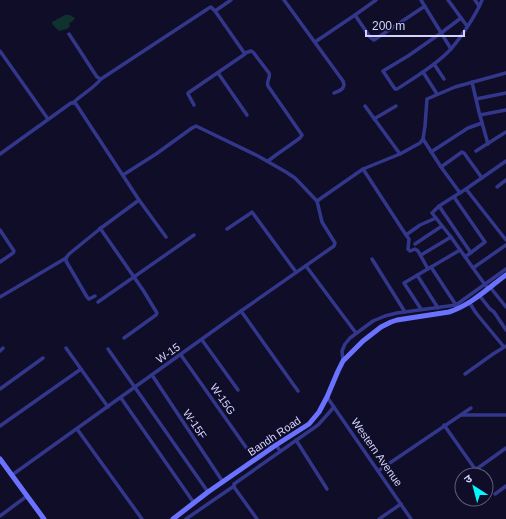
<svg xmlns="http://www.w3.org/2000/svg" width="506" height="519" viewBox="0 0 506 519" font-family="Helvetica,'Noto Sans Devanagari',sans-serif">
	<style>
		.green { fill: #0f322e }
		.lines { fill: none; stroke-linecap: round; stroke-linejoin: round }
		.street { stroke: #33378b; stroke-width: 3.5 }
		.secondary { stroke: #6a72ff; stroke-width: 5 }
		.labels { text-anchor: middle; stroke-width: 4; stroke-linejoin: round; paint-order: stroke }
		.street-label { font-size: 11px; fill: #d4d3ff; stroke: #0f0d27 }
	</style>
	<rect width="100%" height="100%" fill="#0f0d27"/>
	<!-- green -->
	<path class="green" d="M65 15H70L75 18 72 22 69 23 70 26 67 29 59 31 53 25 52 22Z"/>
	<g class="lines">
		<!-- street -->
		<g class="street">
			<path d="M284 0 343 81 344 85C343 90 339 91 334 93"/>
			<path d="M421 0 451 49"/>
			<path d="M448 0 467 26"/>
			<path d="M475 0 479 6"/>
			<path d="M355 15 370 37 374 40 425 6"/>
			<path d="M461 18 441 33 408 56 383 71 395 89H397C414 78 433 67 448 52 459 41 476 15 482 0"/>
			<path d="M69 34 97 77 101 79 209 8 211 7 215 11 231 0"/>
			<path d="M315 42 355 15 376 0"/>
			<path d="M0 51 48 119"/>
			<path d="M245 53 251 51 253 52 269 73C271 77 266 81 268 86L302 135 300 138 276 155 268 161"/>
			<path d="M434 64 444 79"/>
			<path d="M423 72 437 94"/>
			<path d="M218 73 247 115"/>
			<path d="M472 82 479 112 488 144"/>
			<path d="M476 99 506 93"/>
			<path d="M73 103C82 94 93 89 101 79"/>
			<path d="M194 105 188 94V93L245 54 215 11"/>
			<path d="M365 106 400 154"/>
			<path d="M480 115 506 110"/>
			<path d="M374 119 396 106"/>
			<path d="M423 139 441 167 460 193"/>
			<path d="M476 151 506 132"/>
			<path d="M431 152 468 128 482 123"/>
			<path d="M0 154 71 103H75L76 104 139 200 166 237"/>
			<path d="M441 167 462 152 464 153 482 178"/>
			<path d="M363 169 406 235 409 239 408 249 410 251 415 249 418 251 428 269"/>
			<path d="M123 175 156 154 192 128 196 126 258 156 286 172 295 178 317 201"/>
			<path d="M497 187 506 180"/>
			<path d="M466 189 506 240"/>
			<path d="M454 197 485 242 465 257"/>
			<path d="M439 206 471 253"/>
			<path d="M100 228 143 290 157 313 156 315 124 338"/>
			<path d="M227 229 251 213 252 212 296 272"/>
			<path d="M0 230 14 251 13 253 0 262"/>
			<path d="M406 235 420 225 436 218"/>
			<path d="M415 244 442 226"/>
			<path d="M421 255 451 237"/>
			<path d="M372 259 405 312"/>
			<path d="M306 266 356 333"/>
			<path d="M431 267 456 305"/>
			<path d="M473 268 451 237 432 213 439 206 466 189 506 161"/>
			<path d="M417 275 438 308"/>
			<path d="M486 286 473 268 506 245"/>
			<path d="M490 287 506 307"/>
			<path d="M479 295 490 309 494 312 506 330"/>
			<path d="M95 296 89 299 87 297 66 261V258L69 254 101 228 139 200"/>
			<path d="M0 297 66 258"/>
			<path d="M98 302 194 235"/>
			<path d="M469 302 476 313 504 347"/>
			<path d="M421 309 404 283 460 250"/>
			<path d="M241 311 298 391"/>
			<path d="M202 340 238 390"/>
			<path d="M66 348 108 407"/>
			<path d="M108 349 208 492"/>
			<path d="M0 351 3 348"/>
			<path d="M181 355 250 453H254L268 445H276L280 451"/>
			<path d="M343 361 342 351 345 344 350 338 373 321 385 316 397 313 456 305 506 269"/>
			<path d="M465 374 493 354 506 346"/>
			<path d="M152 375 223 482"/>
			<path d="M0 389 43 358"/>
			<path d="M327 397 411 519"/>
			<path d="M121 398 194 503"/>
			<path d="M461 415H506"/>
			<path d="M444 425 475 469 478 468 506 448"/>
			<path d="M0 426 81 369"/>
			<path d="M77 429 142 519"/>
			<path d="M296 440 327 489"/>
			<path d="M378 471 471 408"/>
			<path d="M12 475 241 311 334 246 335 243 322 222 317 201 363 169 400 154 420 143 423 139 425 126 427 99 455 87 506 73"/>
			<path d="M495 494 506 486"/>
			<path d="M0 516 27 496"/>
			<path d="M186 519 234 486"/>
			<path d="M257 519 234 487V484L318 425 334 407"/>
			<path d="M379 519 401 504"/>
		</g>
		<!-- secondary -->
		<g class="secondary">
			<path d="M0 459 44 519"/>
			<path d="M173 519 208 492 276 445 309 424 319 412 327 397 338 371 343 361 363 341 381 327 391 322 397 320 449 312C471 305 488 288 506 275"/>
		</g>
	</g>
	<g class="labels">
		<!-- street labels -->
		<g class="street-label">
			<text transform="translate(168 353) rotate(-35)" y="4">W-15</text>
			<text transform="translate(223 399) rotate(55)" y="4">W-15G</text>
			<text transform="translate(195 424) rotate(56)" y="4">W-15F</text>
			<text transform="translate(274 436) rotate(-34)" y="4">Bandh Road</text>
			<text transform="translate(377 452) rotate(55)" y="4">Western Avenue</text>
		</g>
	</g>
	<!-- north arrow -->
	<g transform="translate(474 487) rotate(324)"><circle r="19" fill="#0f0d27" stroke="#5e5c7d"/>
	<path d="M0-3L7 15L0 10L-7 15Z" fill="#00f9fe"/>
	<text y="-6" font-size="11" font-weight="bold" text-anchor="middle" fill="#d4d3ff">उ</text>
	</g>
	<!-- scale -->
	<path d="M366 30v6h98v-6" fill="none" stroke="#d4d3ff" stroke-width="2"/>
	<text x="372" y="30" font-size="12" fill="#d4d3ff" stroke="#0f0d27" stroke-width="3" paint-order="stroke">200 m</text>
</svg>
